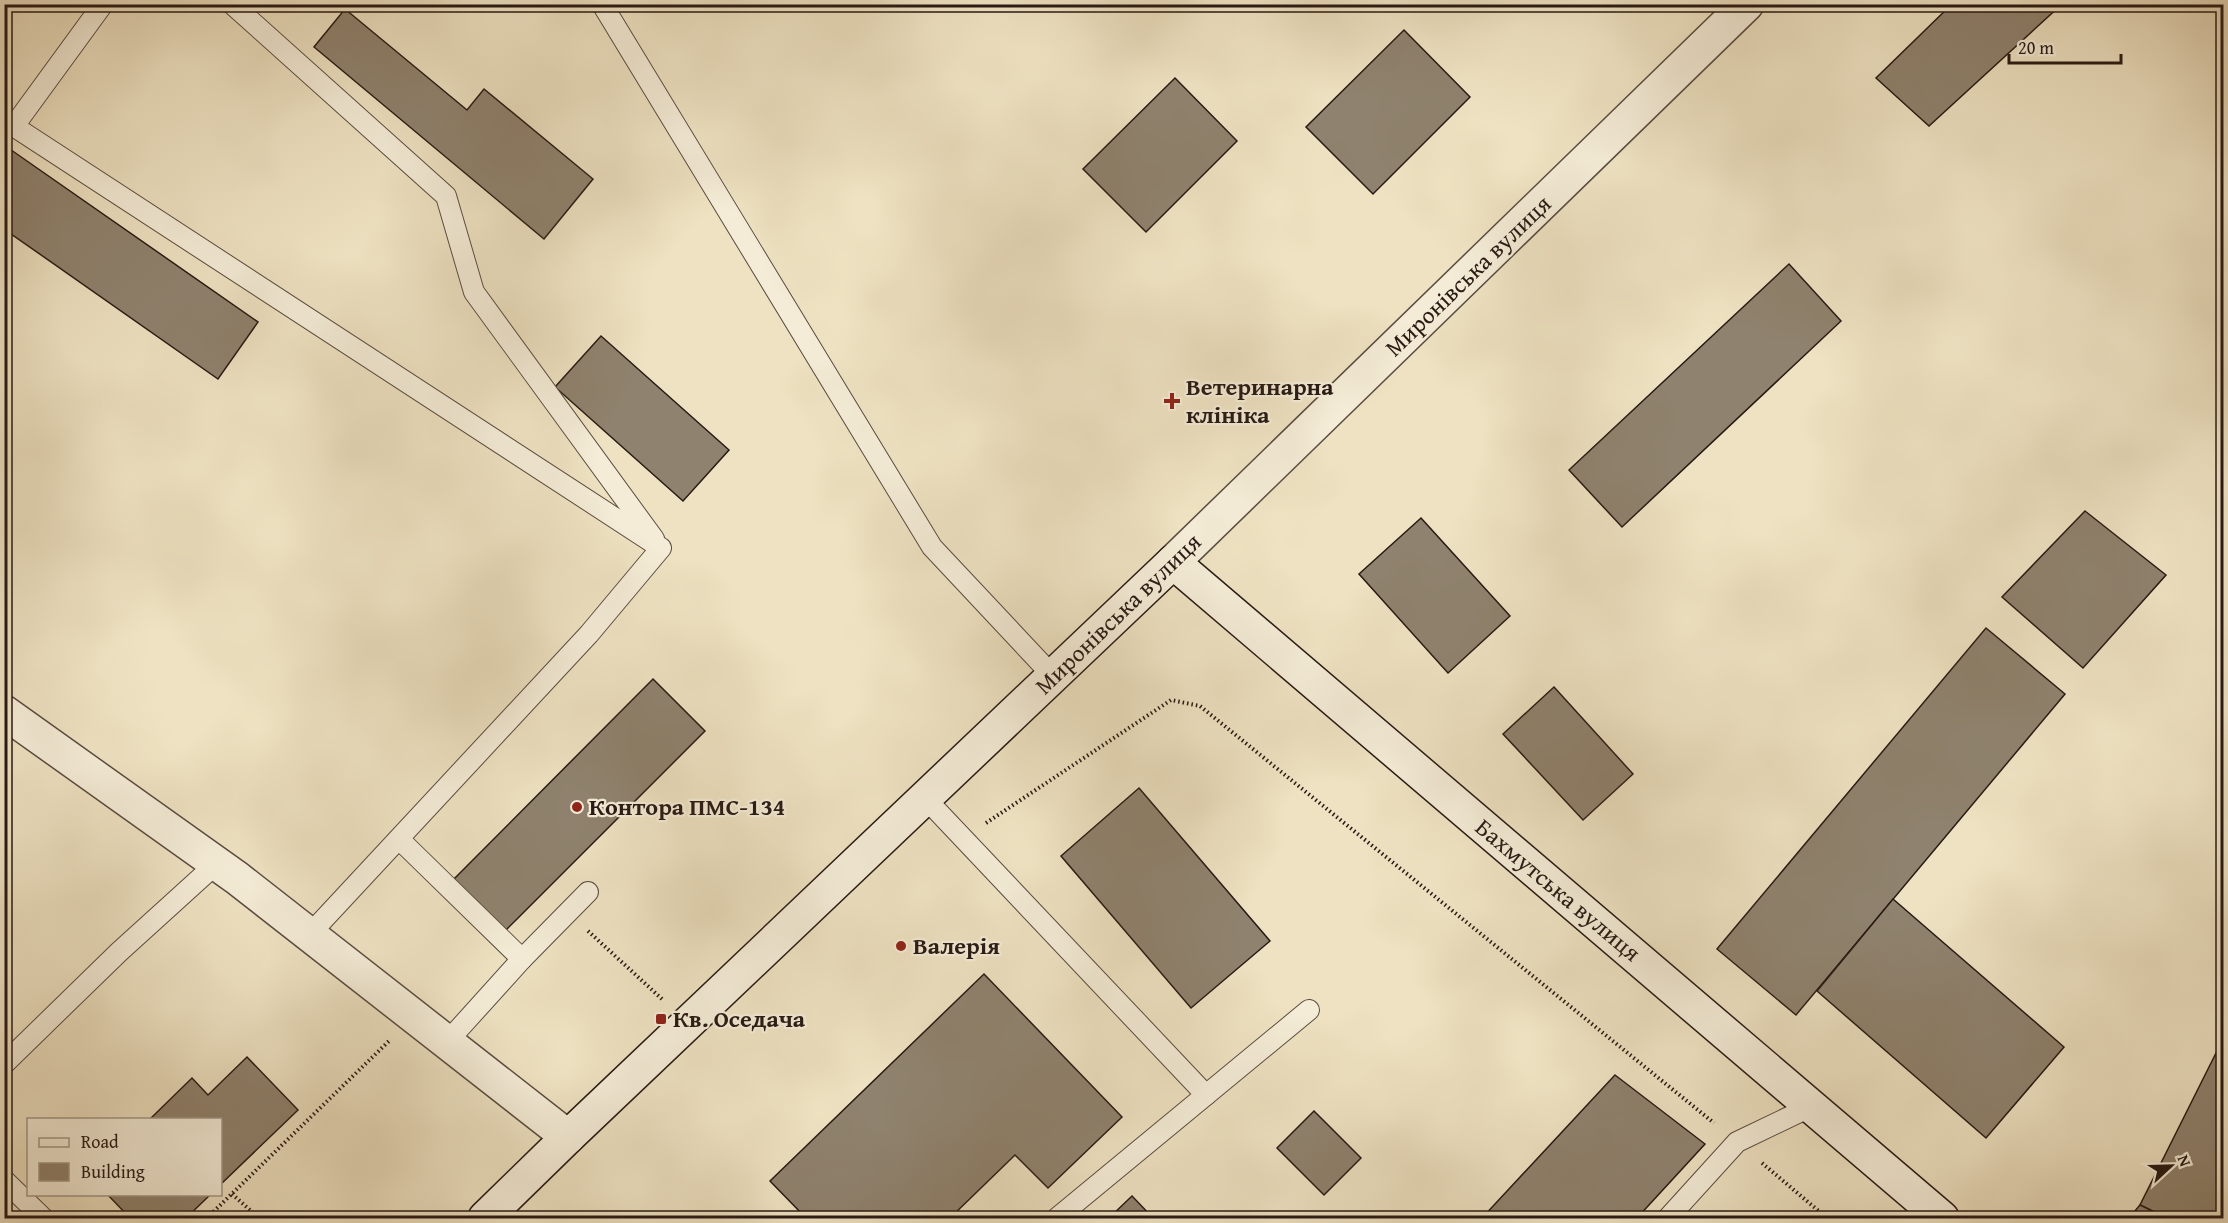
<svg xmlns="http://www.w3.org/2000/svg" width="2228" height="1223" viewBox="0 0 2228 1223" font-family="'Gentium Book Plus',serif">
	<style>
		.building { fill: #8f826e; stroke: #281a14; stroke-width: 1.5 }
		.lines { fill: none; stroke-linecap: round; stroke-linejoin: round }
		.lane-casing { stroke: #5a4c40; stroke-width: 22 }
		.street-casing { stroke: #5a4c40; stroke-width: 36 }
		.secondary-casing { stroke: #281a14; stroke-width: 36 }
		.path { stroke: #281a14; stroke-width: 4; stroke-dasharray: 1.5 3; stroke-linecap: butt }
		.lane { stroke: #f4ecd7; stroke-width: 20 }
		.street { stroke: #f4ecd7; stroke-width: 33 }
		.secondary { stroke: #f4ecd7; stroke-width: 33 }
		.poi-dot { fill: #8f2418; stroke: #f4ecd7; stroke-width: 2 }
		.labels { text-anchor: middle; stroke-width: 4.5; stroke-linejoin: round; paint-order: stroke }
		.street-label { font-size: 24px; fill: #281a14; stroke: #f4ecd7 }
		.poi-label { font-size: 24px; font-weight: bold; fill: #281a14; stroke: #f4ecd7; text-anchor: start }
	</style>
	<rect width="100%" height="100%" fill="#eee2c2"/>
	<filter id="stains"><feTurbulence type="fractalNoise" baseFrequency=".00333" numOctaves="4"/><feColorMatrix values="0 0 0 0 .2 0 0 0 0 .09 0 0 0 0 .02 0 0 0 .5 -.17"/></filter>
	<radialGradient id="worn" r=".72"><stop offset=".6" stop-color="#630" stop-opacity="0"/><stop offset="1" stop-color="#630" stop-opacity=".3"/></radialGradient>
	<!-- building -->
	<g class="building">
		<path d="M1952 4H2062L1929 126 1876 78Z"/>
		<path d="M345 9 467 110 484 89 593 179 544 239 314 47Z"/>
		<path d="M1404 30 1470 97 1373 194 1306 127Z"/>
		<path d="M1175 78 1237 141 1146 232 1083 169Z"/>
		<path d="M4 145 258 322 218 379 4 229Z"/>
		<path d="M1789 264 1841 321 1622 527 1569 470Z"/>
		<path d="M601 336 729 450 683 501 555 387Z"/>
		<path d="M2085 511 2166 575 2083 668 2002 597Z"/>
		<path d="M1421 518 1510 616 1448 673 1359 574Z"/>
		<path d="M1986 628 2065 694 1796 1015 1717 949Z"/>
		<path d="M653 679 705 731 502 934 450 883Z"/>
		<path d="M1554 687 1633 774 1583 820 1503 734Z"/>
		<path d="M1139 788 1270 941 1191 1008 1061 856Z"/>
		<path d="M1893 899 2064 1047 1986 1138 1817 991Z"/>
		<path d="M984 974 1122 1117 1048 1188 1015 1155 950 1218H806L770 1181Z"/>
		<path d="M2224 1037V1199L2214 1218H2167L2140 1205Z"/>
		<path d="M247 1057 298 1110 220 1185V1120H149L192 1078 208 1095Z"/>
		<path d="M1615 1075 1705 1144 1637 1218H1482Z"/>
		<path d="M1314 1111 1361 1158 1324 1195 1277 1148Z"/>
		<path d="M107 1194H211L186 1218H130Z"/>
		<path d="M1132 1196 1153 1218H1109Z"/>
		<path d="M2140 1205 2167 1218H2129Z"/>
	</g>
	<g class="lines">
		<!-- lane casing -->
		<g class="lane-casing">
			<g id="lane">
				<path d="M232 4 446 196 474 292 654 539"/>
				<path d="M602 4 932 547 1053 676"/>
				<path d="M4 120 661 548 589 634 309 935"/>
				<path d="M14 126 103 4"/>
				<path d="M925 798 1206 1095 1309 1010"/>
				<path d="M399 839 522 959 447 1042"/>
				<path d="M522 959 588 892"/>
				<path d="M4 1064 119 952 216 864"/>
				<path d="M4 1180 43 1218"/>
				<path d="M1057 1218 1206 1095"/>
				<path d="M1668 1218 1737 1142 1812 1106"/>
			</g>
		</g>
		<!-- street casing -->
		<g class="street-casing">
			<g id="street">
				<path d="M1173 562 1747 4"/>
				<path d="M4 712 237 878 568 1137"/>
			</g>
		</g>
		<!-- secondary casing -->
		<g class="secondary-casing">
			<path id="secondary" d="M485 1218 568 1137 1173 562 1942 1218"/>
		</g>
		<!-- path -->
		<g class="path">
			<path d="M986 823 1171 700 1200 706 1714 1123"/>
			<path d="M588 931 662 999"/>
			<path d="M1762 1163 1827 1218"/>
			<path d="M232 1194 259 1218"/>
			<path d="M207 1218 389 1041"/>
		</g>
		<!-- lane -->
		<use href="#lane" class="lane"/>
		<!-- street -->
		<use href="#street" class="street"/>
		<!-- secondary -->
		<use href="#secondary" class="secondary"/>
	</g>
	<!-- markers -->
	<g class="poi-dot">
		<path d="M1169 392h6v6h6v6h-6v6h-6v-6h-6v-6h6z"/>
		<circle cx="577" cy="807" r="6"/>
		<circle cx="901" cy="946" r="6"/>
		<rect x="655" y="1013" width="12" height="12" rx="3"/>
	</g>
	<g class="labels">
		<!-- street labels -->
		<g class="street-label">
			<text transform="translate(1468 276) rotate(-44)" y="8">Миронівська вулиця</text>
			<text transform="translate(1118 614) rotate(-44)" y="8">Миронівська вулиця</text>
			<text transform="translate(1558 890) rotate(40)" y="8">Бахмутська вулиця</text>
		</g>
		<!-- poi labels -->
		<g class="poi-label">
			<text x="1186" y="395">Ветеринарна<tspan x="1186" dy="28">клініка</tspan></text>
			<text x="589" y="815">Контора ПМС-134</text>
			<text x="913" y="954">Валерія</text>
			<text x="673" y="1027">Кв. Оседача</text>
		</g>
	</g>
	<!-- margin -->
	<rect width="2228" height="1223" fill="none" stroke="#eee2c2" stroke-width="24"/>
	<rect x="6" y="6" width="2216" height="1211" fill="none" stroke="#281a14" stroke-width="3"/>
	<rect x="12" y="12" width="2204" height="1199" fill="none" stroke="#281a14" stroke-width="1.5"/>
	<!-- legend -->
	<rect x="27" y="1118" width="195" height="78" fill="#f4ecd7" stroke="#a29889" stroke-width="1.5"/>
	<rect x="39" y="1138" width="30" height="9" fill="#f4ecd7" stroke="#a29889" stroke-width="1.5"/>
	<text x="81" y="1148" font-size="18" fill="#281a14">Road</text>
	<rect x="39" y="1163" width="30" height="18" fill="#8f826e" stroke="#a29889" stroke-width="1.5"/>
	<text x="81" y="1178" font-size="18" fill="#281a14">Building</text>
	<!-- north arrow -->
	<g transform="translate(2171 1166) rotate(68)" stroke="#f4ecd7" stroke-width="4.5" paint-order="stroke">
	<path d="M0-4.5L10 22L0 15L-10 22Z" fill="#281a14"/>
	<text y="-9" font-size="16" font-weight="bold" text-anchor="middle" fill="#281a14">N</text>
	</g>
	<!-- scale -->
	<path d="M2009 54v9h112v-9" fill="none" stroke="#281a14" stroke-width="3"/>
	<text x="2018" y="54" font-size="18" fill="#281a14" stroke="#f4ecd7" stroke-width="4.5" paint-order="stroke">20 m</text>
	<rect width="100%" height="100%" filter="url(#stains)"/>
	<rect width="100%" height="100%" fill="url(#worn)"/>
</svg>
